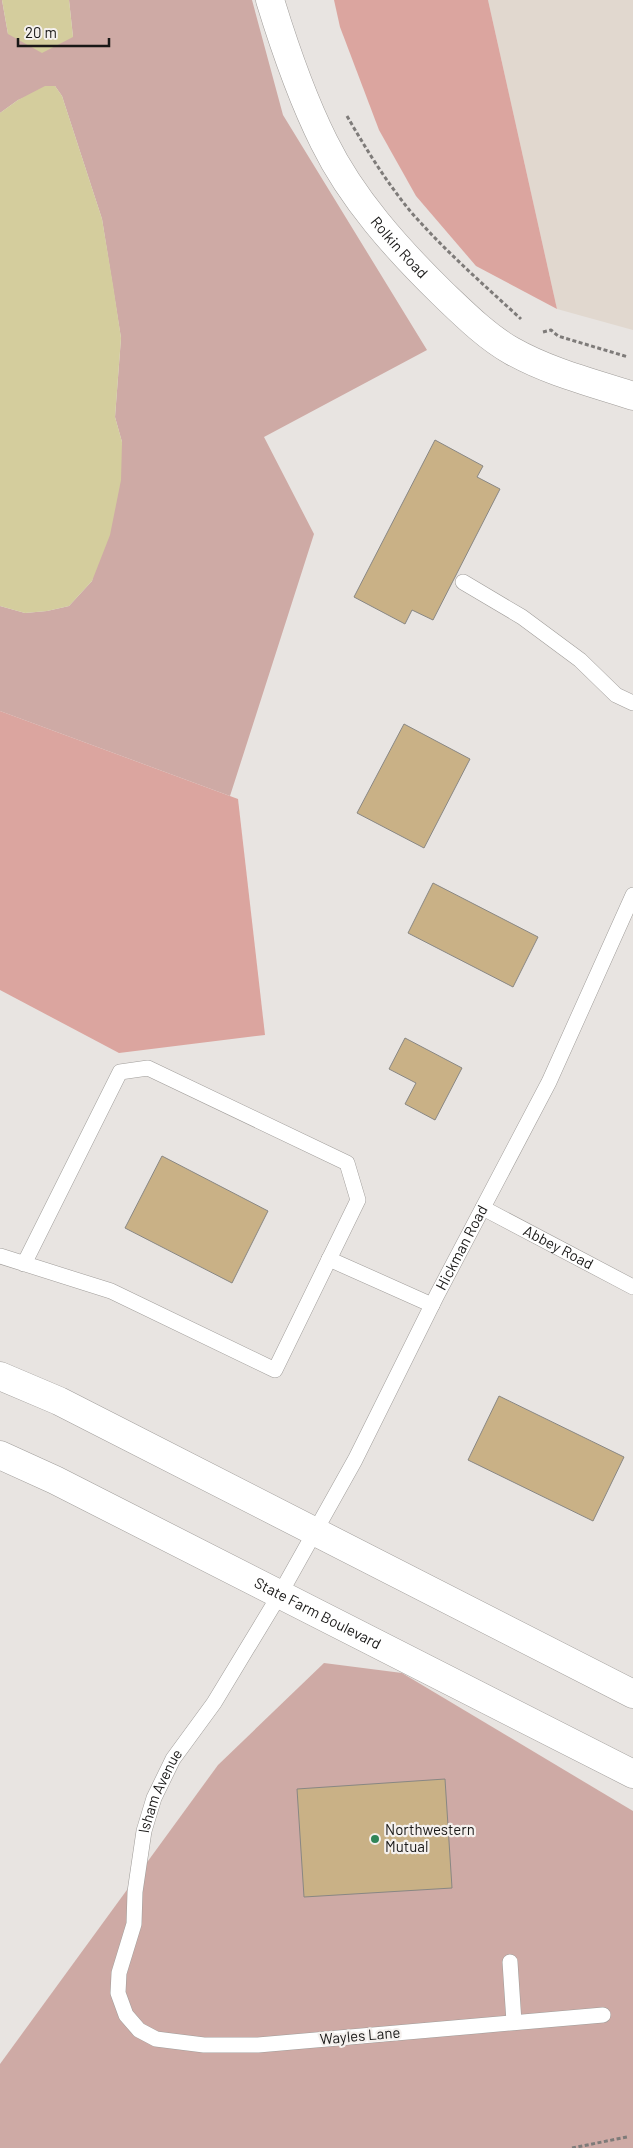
<svg xmlns="http://www.w3.org/2000/svg" width="633" height="2148" viewBox="0 0 633 2148" font-family="Barlow,sans-serif">
	<style>
		.built { fill: #e1d8cf }
		.green { fill: #ceaaa5 }
		.forest { fill: #dba59f }
		.water { fill: #d4cd9d }
		.building { fill: #c9b186; stroke: #898783 }
		.lines { fill: none; stroke-linecap: round; stroke-linejoin: round }
		.service-casing { stroke: #a09d9a; stroke-width: 16 }
		.minor-casing { stroke: #a09d9a; stroke-width: 29 }
		.tertiary-casing { stroke: #a09d9a; stroke-width: 29 }
		.path { stroke: #7e7b79; stroke-width: 3; stroke-dasharray: 4 2.5; stroke-linecap: butt }
		.service { stroke: #fff; stroke-width: 15 }
		.minor { stroke: #fff; stroke-width: 28 }
		.tertiary { stroke: #fff; stroke-width: 28 }
		.poi-dot { fill: #308558; stroke: #f5f1ee; stroke-width: 2 }
		.labels { text-anchor: middle; stroke-width: 4.5; stroke-linejoin: round; paint-order: stroke }
		.street-label { font-size: 15px; fill: #191817; stroke: #f5f1ee }
		.poi-label { font-size: 15px; fill: #191817; stroke: #f5f1ee; text-anchor: start }
	</style>
	<rect width="100%" height="100%" fill="#e8e4e1"/>
	<!-- built -->
	<path class="built" d="M488 0H633V330L557 309Z"/>
	<!-- green -->
	<g class="green">
		<path d="M0 0H2L8 34 73 37 69 0H252L283 115 427 350 264 437 314 534 230 796 0 711V606L25 613 47 611 69 606 92 581 122 442 115 417 121 338 102 219 62 96 55 86 18 100 0 113Z"/>
		<path d="M324 1663 402 1673 633 1811V2148H0V2064L218 1765Z"/>
	</g>
	<!-- forest -->
	<g class="forest">
		<path d="M334 0H488L557 309 476 266 416 196 379 130 340 27Z"/>
		<path d="M0 711 238 799 265 1035 119 1053 0 990Z"/>
	</g>
	<!-- water -->
	<g class="water">
		<path d="M2 0H69L73 37 42 53 8 34Z"/>
		<path d="M45 86H55L62 96 102 219 113 285 121 338 115 417 122 442 121 480 110 535 92 581 69 606 47 611 25 613 0 606V113L18 100Z"/>
	</g>
	<!-- building -->
	<g class="building">
		<path d="M435 440 483 466 477 477 500 489 433 620 412 610 405 624 354 597Z"/>
		<path d="M404 724 470 759 424 848 357 813Z"/>
		<path d="M433 883 538 937 513 987 408 933Z"/>
		<path d="M405 1038 462 1068 435 1120 405 1104 416 1083 389 1069Z"/>
		<path d="M162 1156 268 1211 232 1283 125 1228Z"/>
		<path d="M499 1396 624 1457 593 1521 468 1460Z"/>
		<path d="M445 1779 452 1888 304 1897 297 1789Z"/>
	</g>
	<g class="lines">
		<!-- service casing -->
		<g class="service-casing">
			<g id="service">
				<path d="M463 582 522 617 580 660 616 695 633 703"/>
				<path id="s1" d="M483 1208 633 1287"/>
				<path d="M0 1256 111 1291 275 1370 358 1200 347 1163 148 1068 120 1072 24 1264"/>
				<path d="M329 1259 432 1305"/>
				<path d="M510 1962 514 2022"/>
				<path id="s2" d="M603 2015 258 2045H204L156 2039 139 2030 126 2015 118 1993 119 1973 134 1924 135 1892 144 1831 154 1798 173 1759 214 1703 280 1594 355 1460 437 1295 549 1082 633 895"/>
			</g>
		</g>
		<!-- minor casing -->
		<g class="minor-casing">
			<g id="minor">
				<path id="s3" d="M270 0C285 49 301 96 324 142 352 199 397 249 442 293 464 314 487 337 512 351 549 372 593 383 633 396"/>
			</g>
		</g>
		<!-- tertiary casing -->
		<g class="tertiary-casing">
			<g id="tertiary">
				<path d="M0 1376 59 1401 633 1694"/>
				<path id="s4" d="M0 1455 55 1480 633 1774"/>
			</g>
		</g>
		<!-- path -->
		<g class="path">
			<path d="M347 116C366 149 387 183 411 212 445 251 483 284 521 319"/>
			<path d="M543 332 551 330 558 336 628 357"/>
			<path d="M572 2148 627 2137"/>
		</g>
		<!-- service -->
		<use href="#service" class="service"/>
		<!-- minor -->
		<use href="#minor" class="minor"/>
		<!-- tertiary -->
		<use href="#tertiary" class="tertiary"/>
	</g>
	<!-- markers -->
	<circle class="poi-dot" cx="375" cy="1839" r="5"/>
	<g class="labels">
		<!-- street labels -->
		<g class="street-label">
			<text dy="5" stroke="none"><textPath href="#s3" startOffset="282">Rolkin Road</textPath></text>
			<text dy="5" stroke="none"><textPath href="#s2" startOffset="1342">Hickman Road</textPath></text>
			<text dy="5" stroke="none"><textPath href="#s1" startOffset="85">Abbey Road</textPath></text>
			<text dy="5" stroke="none"><textPath href="#s4" startOffset="355">State Farm Boulevard</textPath></text>
			<text dy="5" stroke="none"><textPath href="#s2" startOffset="719">Isham Avenue</textPath></text>
			<text transform="translate(360 2036) rotate(-5)" y="5">Wayles Lane</text>
		</g>
		<!-- poi labels -->
		<g class="poi-label">
			<text x="385" y="1835">Northwestern<tspan x="385" dy="17">Mutual</tspan></text>
		</g>
	</g>
	<!-- scale -->
	<path d="M18 38v8h91v-8" fill="none" stroke="#191817" stroke-width="2.5"/>
	<text x="25" y="38" font-size="15" fill="#191817" stroke="#f5f1ee" stroke-width="4" paint-order="stroke">20 m</text>
</svg>
